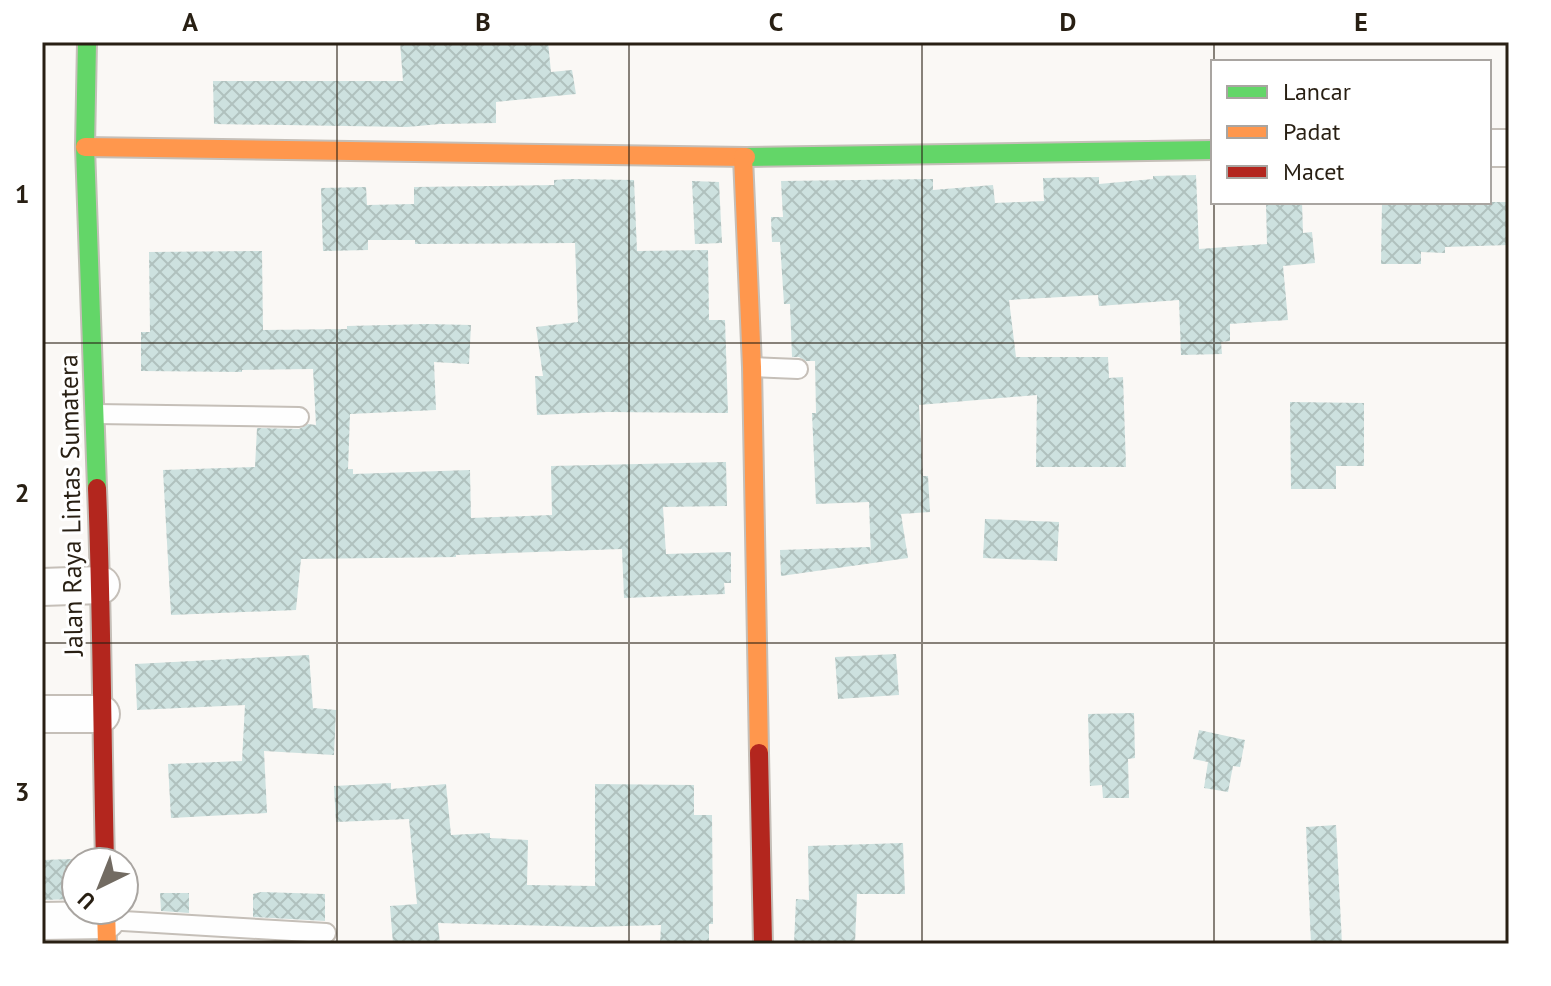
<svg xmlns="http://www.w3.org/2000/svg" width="1551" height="986" viewBox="0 0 1551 986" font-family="'PT Sans',sans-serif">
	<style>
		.building { fill: url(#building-cross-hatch) }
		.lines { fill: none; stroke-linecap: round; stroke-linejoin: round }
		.lane-casing { stroke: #c5bfb8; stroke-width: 22 }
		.street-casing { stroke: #c5bfb8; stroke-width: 40 }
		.fast-casing { stroke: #c5bfb8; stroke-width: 22 }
		.slow-casing { stroke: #c5bfb8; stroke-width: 22 }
		.jam-casing { stroke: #c5bfb8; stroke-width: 22 }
		.lane { stroke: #fefefe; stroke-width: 18 }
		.street { stroke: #fefefe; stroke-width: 36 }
		.fast { stroke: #63d668; stroke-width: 18 }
		.slow { stroke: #ff974d; stroke-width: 18 }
		.jam { stroke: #b3261e; stroke-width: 18 }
		.grid { fill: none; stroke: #281f13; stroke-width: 2; stroke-opacity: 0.55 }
		.labels { text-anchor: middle; stroke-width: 6; stroke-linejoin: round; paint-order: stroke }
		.street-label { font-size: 26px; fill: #281f13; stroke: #fff }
		.neatline { fill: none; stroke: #281f13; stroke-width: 3 }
		.grid-label { font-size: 26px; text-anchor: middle; font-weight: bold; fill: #281f13 }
	</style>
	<defs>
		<pattern id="building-cross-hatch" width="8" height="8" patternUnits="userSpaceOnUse" patternTransform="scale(2)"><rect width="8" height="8" fill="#cde1df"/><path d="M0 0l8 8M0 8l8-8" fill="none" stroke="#b0c1be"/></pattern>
	</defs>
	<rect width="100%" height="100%" fill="#faf8f5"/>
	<!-- building -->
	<g class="building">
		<path d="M400 42H548L551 72 572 70 576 94 496 102V123L440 124 407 127 214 124 213 81H403Z"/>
		<path d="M1196 175 1199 249 1267 244 1266 202H1302L1303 233 1312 232 1315 263 1283 266 1288 320 1230 324V341L1221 342 1222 354 1181 355 1179 300 1099 306 1098 295 1009 300 1016 357H1108L1109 378 1123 377 1126 467H1036L1037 395 919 405 923 476H928L930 512 901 514 908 558 781 576 780 550 870 547 871 557 869 502 816 504 812 413H816L815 361H806L799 357H792L790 304H784L780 242H772L771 217H783L781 181 933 179V190L993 185 995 203 1044 201 1043 178 1099 177V184L1153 179V176Z"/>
		<path d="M569 179 634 180 637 251 708 250 709 320H725L728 413 607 412 537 415 535 376H543L536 327 578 322 575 243 415 244V240H368V250L323 251 321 188 366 187 367 205 414 204V187L554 185V180Z"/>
		<path d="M692 181 719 182 722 243 695 244Z"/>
		<path d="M1382 202H1509V245L1445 247V253L1421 252V264H1381Z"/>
		<path d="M262 251 263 330 347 329V326L427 324 471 325 469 364 434 362 436 410 350 414 348 469H353V474L470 470 471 518 552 515 551 466 726 462 727 506 663 507 666 554 731 552V583H724L725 594 624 598 622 549 456 555V557L301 559 296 610 171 615 163 470 255 467 257 428 299 429 308 424 316 425 313 369 242 370V372L141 371V332H150L149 252Z"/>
		<path d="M1290 402 1364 403V466H1336V489H1291Z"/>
		<path d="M985 519 1059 522 1057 561 983 558Z"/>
		<path d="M896 654 899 695 838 699 835 657Z"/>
		<path d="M309 655 313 708 336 710 334 755 264 751 267 813 171 818 168 764 242 761 245 705 137 710 135 664Z"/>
		<path d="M1134 713 1135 758 1128 759 1129 798H1103L1102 785 1090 786 1088 714Z"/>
		<path d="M1199 730 1245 740 1240 767 1233 766 1228 792 1204 788 1208 762 1193 759Z"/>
		<path d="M391 783V789L446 784 451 835 490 833V838L528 840 527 885 595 886V784L694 785V815H712L713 924H709V944H660L661 925 591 927 438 923 440 944H393L390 906 417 904 409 819 336 822 334 786Z"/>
		<path d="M1336 825 1342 944H1311L1306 827Z"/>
		<path d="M903 843 905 894H857L855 944H794L796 899 809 900 808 846Z"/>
		<path d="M73 859 75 899 42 900V860Z"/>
		<path d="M261 892 325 894V921L253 917V894Z"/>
		<path d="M160 893H189V913L161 911Z"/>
	</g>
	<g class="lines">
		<!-- lane casing -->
		<g class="lane-casing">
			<g id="lane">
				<path d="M752 367 798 369"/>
				<path d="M96 414 299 417"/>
				<path d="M106 920 326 933"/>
			</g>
		</g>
		<!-- street casing -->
		<g class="street-casing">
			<g id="street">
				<path d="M1489 148H1509"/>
				<path d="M42 587 101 585"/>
				<path d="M42 714H101"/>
				<path d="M42 921 106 920"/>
			</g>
		</g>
		<!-- fast casing -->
		<g class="fast-casing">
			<g id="fast">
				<path d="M87 42 85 147 97 488"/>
				<path d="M746 157 1213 150"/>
			</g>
		</g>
		<!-- slow casing -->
		<g class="slow-casing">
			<g id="slow">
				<path d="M85 147 746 157"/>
				<path d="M743 157 752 367 759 753"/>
				<path d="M106 910 107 944"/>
			</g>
		</g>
		<!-- jam casing -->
		<g class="jam-casing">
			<g id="jam">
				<path d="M97 488C102 613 102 737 105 862"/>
				<path d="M759 753 763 944"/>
			</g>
		</g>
		<!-- lane -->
		<use href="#lane" class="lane"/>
		<!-- street -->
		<use href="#street" class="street"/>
		<!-- fast -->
		<use href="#fast" class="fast"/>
		<!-- slow -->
		<use href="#slow" class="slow"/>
		<!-- jam -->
		<use href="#jam" class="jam"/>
	</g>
	<!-- grid -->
	<path class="grid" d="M337 42V944M629 42V944M922 42V944M1214 42V62M1214 202V944M42 343H1509M42 643H1509"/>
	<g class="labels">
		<!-- street labels -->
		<g class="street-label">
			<text transform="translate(71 505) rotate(-91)" y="9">Jalan Raya Lintas Sumatera</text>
		</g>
	</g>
	<!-- border -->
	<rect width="1551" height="986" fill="none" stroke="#ffffff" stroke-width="88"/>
	<!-- legend -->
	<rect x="1211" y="60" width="280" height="144" fill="#ffffff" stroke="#a9a5a1" stroke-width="2"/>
	<rect x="1227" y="86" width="40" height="12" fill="#63d668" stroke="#a9a5a1" stroke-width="2"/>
	<text x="1283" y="100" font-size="24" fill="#281f13">Lancar</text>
	<rect x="1227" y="126" width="40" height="12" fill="#ff974d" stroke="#a9a5a1" stroke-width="2"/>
	<text x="1283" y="140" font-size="24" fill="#281f13">Padat</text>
	<rect x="1227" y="166" width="40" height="12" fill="#b3261e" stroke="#a9a5a1" stroke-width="2"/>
	<text x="1283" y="180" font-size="24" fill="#281f13">Macet</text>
	<!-- north arrow -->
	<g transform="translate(100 886) rotate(223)"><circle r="38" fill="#ffffff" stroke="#a9a5a1" stroke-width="2"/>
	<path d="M0-6L14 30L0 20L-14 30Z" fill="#726b62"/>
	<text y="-12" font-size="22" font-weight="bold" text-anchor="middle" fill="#281f13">U</text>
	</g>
	<rect x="44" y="44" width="1463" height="898" class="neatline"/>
	<g class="grid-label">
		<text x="190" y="31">A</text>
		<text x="483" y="31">B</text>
		<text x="776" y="31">C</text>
		<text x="1068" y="31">D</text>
		<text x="1361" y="31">E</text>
		<text x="22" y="203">1</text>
		<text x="22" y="502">2</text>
		<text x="22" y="801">3</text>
	</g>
</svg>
